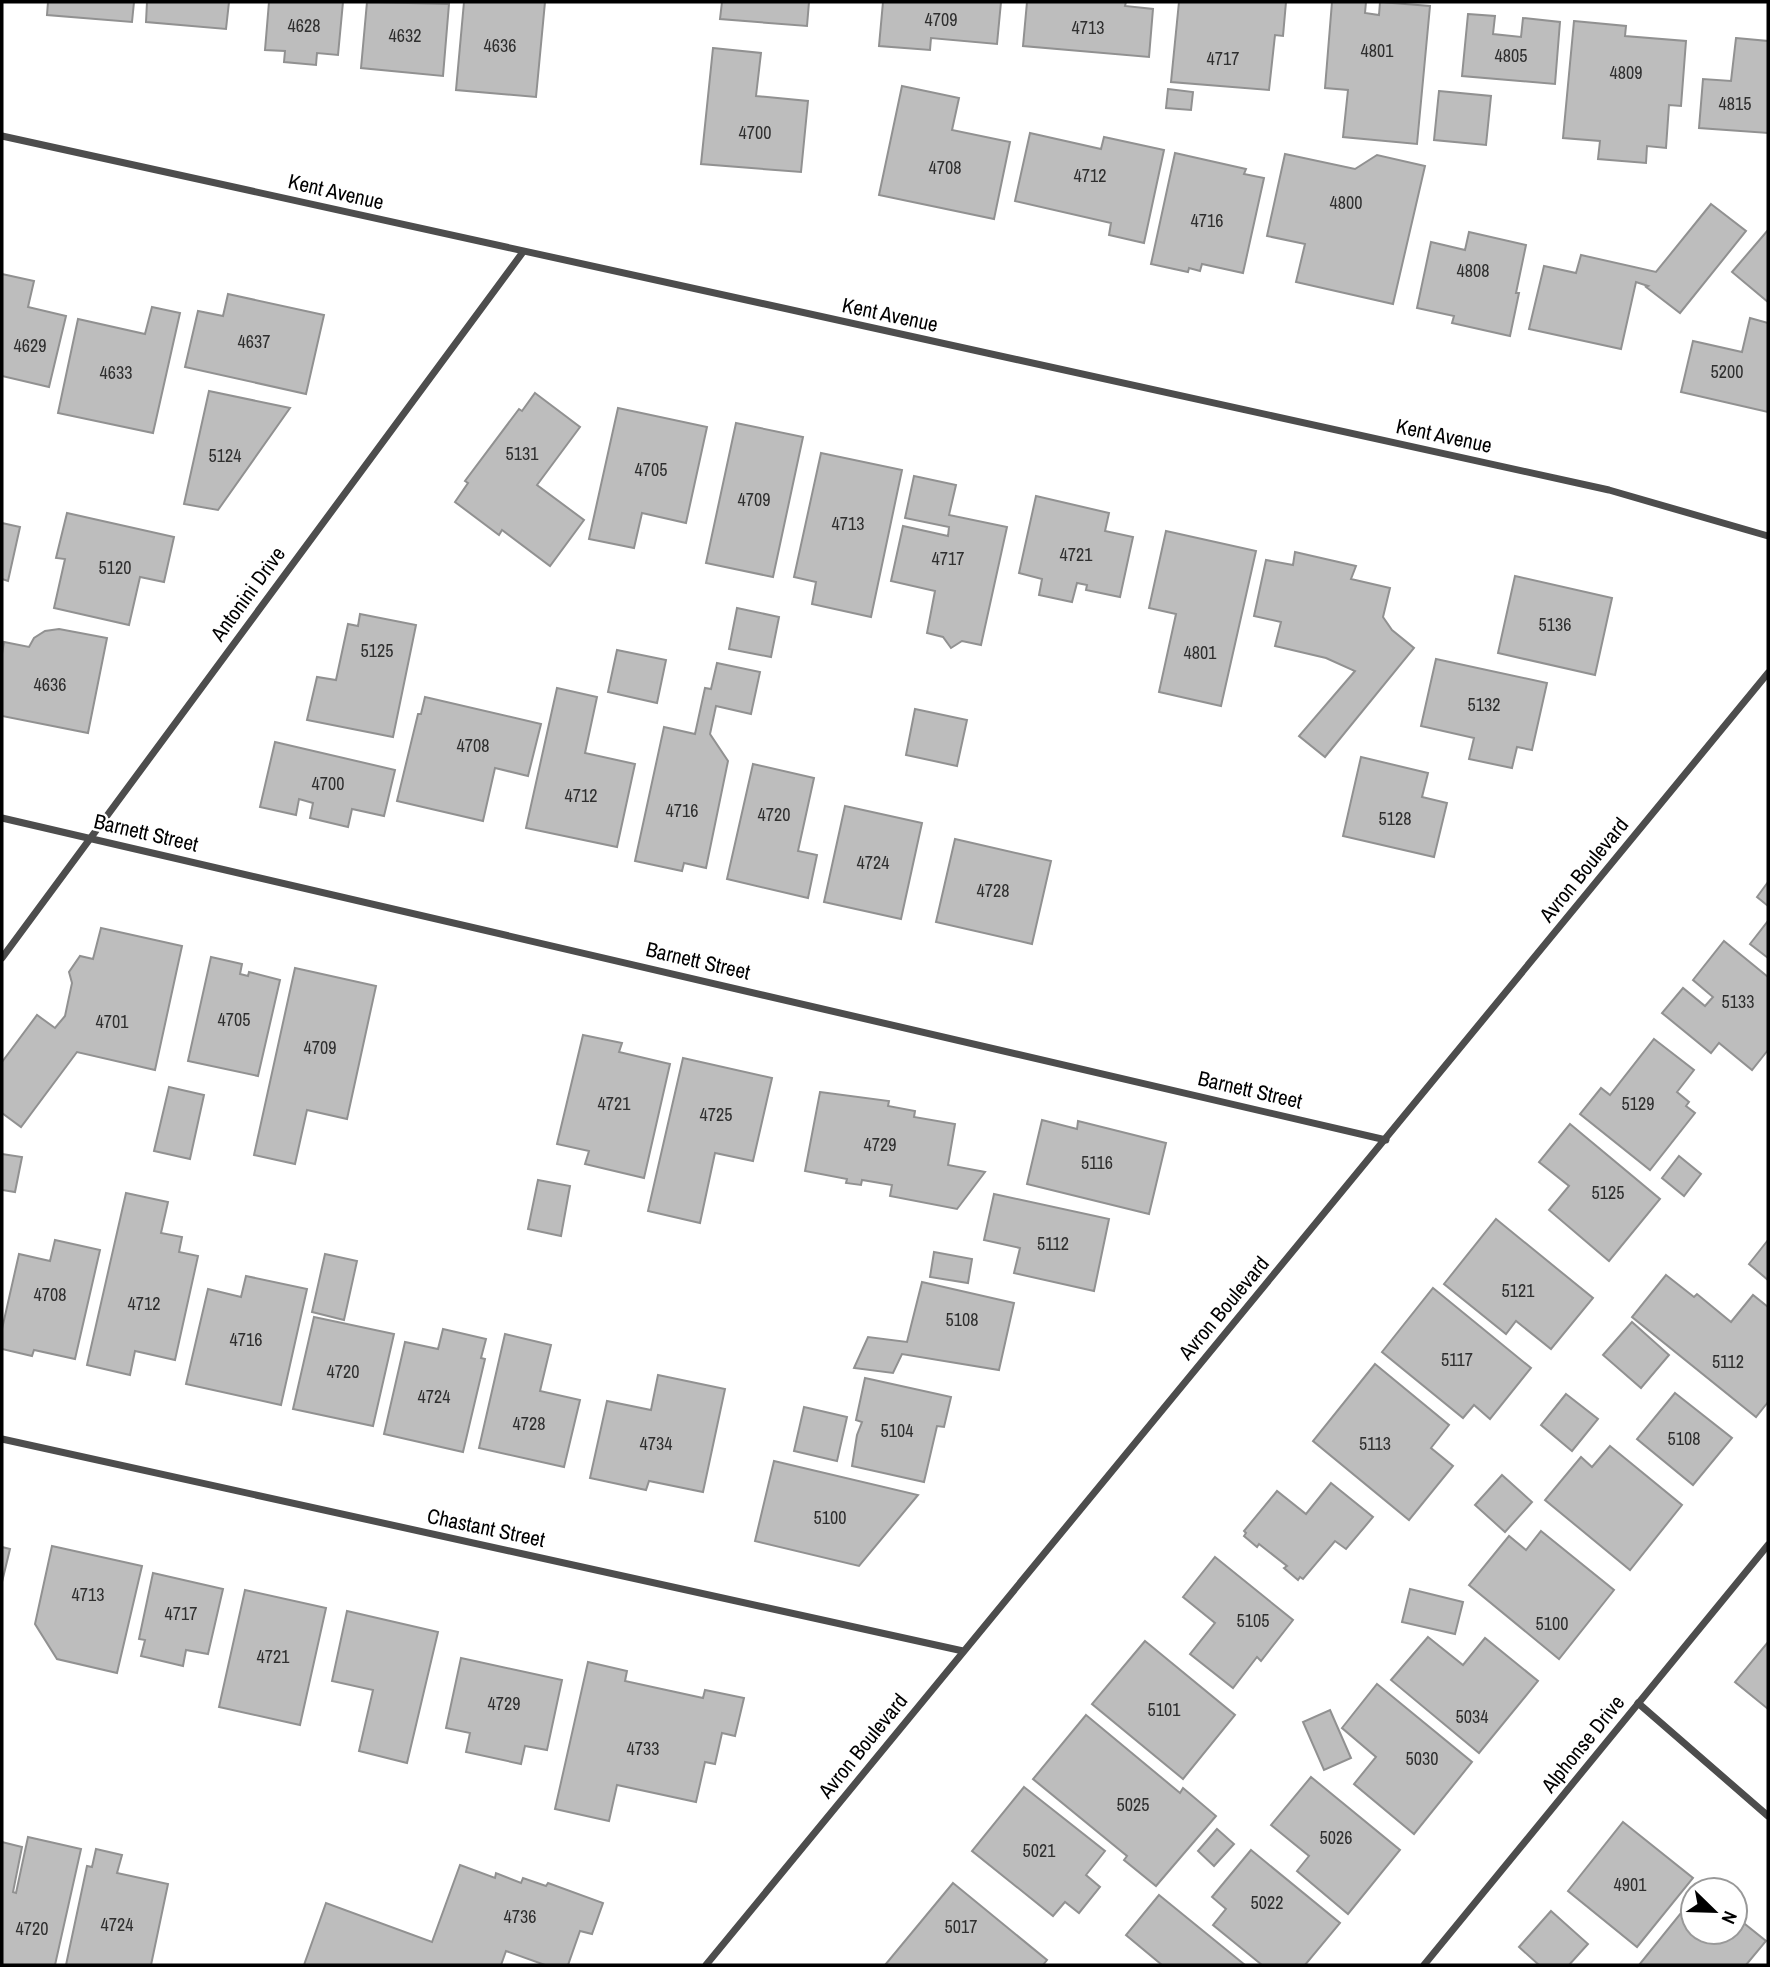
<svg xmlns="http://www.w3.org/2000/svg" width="1770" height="1967" viewBox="0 0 1770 1967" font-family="'Archivo Narrow',sans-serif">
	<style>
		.building { fill: #bdbdbd; stroke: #919191; stroke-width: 2 }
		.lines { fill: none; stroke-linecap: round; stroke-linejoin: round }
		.street { stroke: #4d4d4d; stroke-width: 7 }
		.labels { text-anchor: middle; stroke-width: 5; stroke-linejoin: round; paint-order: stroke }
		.number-label { font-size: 18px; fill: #2f2f2f }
		.street-label { font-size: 21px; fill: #000; stroke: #fff }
	</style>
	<rect width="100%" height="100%" fill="#fff"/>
	<!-- building -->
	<g class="building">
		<path d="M48 2H134L132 22 47 15Z"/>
		<path d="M147 2H229L226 29 146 22Z"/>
		<path d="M269 2H343L338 55 317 53 316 65 284 62 285 51 265 50Z"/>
		<path d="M367 2 449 4 443 76 361 68Z"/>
		<path d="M464 2H545L536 97 456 90Z"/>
		<path d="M722 2H809L807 26 720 19Z"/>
		<path d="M883 2H1001L997 44 931 38 930 50 879 46Z"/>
		<path d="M1027 2H1126L1125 6 1153 9 1149 57 1023 46Z"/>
		<path d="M1179 2H1286L1283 36 1275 35 1269 90 1171 82Z"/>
		<path d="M1332 2H1366L1365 13 1379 15 1380 2 1430 6 1417 144 1343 137 1348 90 1325 88Z"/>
		<path d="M1468 14 1495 16 1493 34 1521 37 1523 18 1560 22 1555 84 1462 76Z"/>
		<path d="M1574 21 1626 26 1625 36 1686 41 1681 106 1669 105 1666 148 1647 146 1646 163 1598 159 1600 141 1563 138Z"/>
		<path d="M1736 38 1768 41V133L1699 128 1703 79 1731 81Z"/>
		<path d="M713 48 761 53 756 96 808 101 801 172 701 164Z"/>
		<path d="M902 86 959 98 952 130 1010 142 994 219 879 195Z"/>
		<path d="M1168 89 1193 92 1191 110 1166 108Z"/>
		<path d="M1439 91 1491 96 1486 145 1434 140Z"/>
		<path d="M1030 133 1101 149 1104 137 1164 150 1144 243 1109 235 1111 223 1015 201Z"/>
		<path d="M1175 153 1246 169 1244 174 1264 178 1243 273 1202 264 1200 271 1189 268 1188 272 1151 264Z"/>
		<path d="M1285 154 1355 169 1377 155 1425 166 1393 304 1296 282 1305 244 1267 236Z"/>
		<path d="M1711 204 1746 231 1680 313 1646 287 1648 286 1636 282 1621 349 1529 329 1544 266 1576 273 1581 255 1656 272Z"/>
		<path d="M1768 230V302L1732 272Z"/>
		<path d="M1469 232 1526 245 1516 293H1519L1510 336 1452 323 1454 316 1417 308 1431 242 1465 250Z"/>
		<path d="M2 274 34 281 28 307 66 316 49 387 2 376Z"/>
		<path d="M228 294 324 315 306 394 185 367 198 311 223 316Z"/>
		<path d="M152 307 180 313 153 433 58 413 78 319 145 334Z"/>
		<path d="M1750 318 1768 323V412L1681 392 1693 341 1742 352Z"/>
		<path d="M209 391 290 408 218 510 184 504Z"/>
		<path d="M535 393 580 427 537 485 584 520 550 566 502 530 499 535 455 502 468 483 465 481 519 409 522 411Z"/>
		<path d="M618 408 707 427 686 523 642 513 634 548 589 539Z"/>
		<path d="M736 423 803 437 773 577 706 563Z"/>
		<path d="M821 453 902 470 871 617 812 604 816 582 794 577Z"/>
		<path d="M914 476 956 485 949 515 1007 527 981 645 962 641 951 648 943 637 927 633 935 591 891 581 903 526 948 536 949 527 905 518Z"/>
		<path d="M1036 496 1109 513 1105 531 1133 537 1120 597 1086 590 1087 585 1077 583 1072 602 1039 595 1042 579 1019 573Z"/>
		<path d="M67 513 174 537 164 582 140 577 129 625 54 608 65 559 56 558Z"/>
		<path d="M2 523 20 527 8 581 2 579Z"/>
		<path d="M1166 531 1256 551 1221 706 1159 692 1176 614 1149 608Z"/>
		<path d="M1295 552 1356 566 1351 579 1390 588 1383 617 1392 630 1414 648 1325 757 1299 736 1355 671 1326 658 1275 646 1281 622 1254 616 1266 560 1293 565Z"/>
		<path d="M1515 576 1612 598 1595 675 1498 653Z"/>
		<path d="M737 608 779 617 771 657 729 649Z"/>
		<path d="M360 614 416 625 393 737 307 720 317 677 336 680 348 624 358 626Z"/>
		<path d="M59 629 107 638 88 733 2 716V654L4 642 29 647 34 638 45 631Z"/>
		<path d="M617 650 666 660 657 703 608 692Z"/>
		<path d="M1436 659 1547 683 1532 750 1517 747 1512 768 1469 759 1474 738 1421 726Z"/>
		<path d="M717 663 760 672 751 714 716 706 710 734 728 761 706 868 684 863 682 871 635 861 664 727 695 734 705 688 711 689Z"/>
		<path d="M557 688 597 697 585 753 635 764 617 847 526 828Z"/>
		<path d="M425 697 541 724 528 776 495 768 483 821 397 801 418 714H421Z"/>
		<path d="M915 709 967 720 957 766 906 755Z"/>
		<path d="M275 742 395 770 384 816 352 809 348 827 310 818 313 803 299 799 296 815 260 807Z"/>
		<path d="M1361 757 1428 773 1422 797 1447 803 1434 857 1343 836Z"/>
		<path d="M753 764 814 778 798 851 817 855 808 898 727 879Z"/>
		<path d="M845 806 922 823 901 919 824 902Z"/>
		<path d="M955 839 1051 861 1032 944 936 922Z"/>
		<path d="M1768 882V906L1757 897Z"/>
		<path d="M1768 921V958L1750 944Z"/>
		<path d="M101 928 182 946 155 1070 77 1052 21 1127 2 1113V1062L37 1015 55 1028 65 1016 72 983 69 972 80 956 93 959Z"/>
		<path d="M1724 941 1768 977V1050L1752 1070 1719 1043 1711 1053 1662 1013 1683 988 1705 1006 1713 997 1693 980Z"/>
		<path d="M211 957 242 964 240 974 248 976 249 972 280 980 258 1076 188 1061Z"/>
		<path d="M295 968 376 986 347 1119 307 1110 295 1164 254 1155Z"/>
		<path d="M583 1035 622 1043 619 1052 670 1064 644 1178 585 1164 589 1151 557 1144Z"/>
		<path d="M1654 1039 1694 1070 1677 1092 1689 1102 1686 1106 1695 1113 1650 1170 1580 1114 1601 1088 1610 1095Z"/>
		<path d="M683 1058 772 1078 753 1161 715 1153 700 1223 648 1211Z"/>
		<path d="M169 1087 204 1095 190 1159 154 1151Z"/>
		<path d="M820 1092 889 1101 888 1106 915 1111 914 1117 955 1124 948 1165 985 1172 957 1209 890 1196 892 1185 862 1180 861 1185 846 1183 847 1179 805 1171Z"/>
		<path d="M1042 1120 1077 1129 1078 1121 1166 1143 1149 1214 1027 1184Z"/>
		<path d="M1570 1124 1660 1199 1609 1261 1549 1210 1569 1186 1539 1162Z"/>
		<path d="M2 1154 22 1157 15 1192 2 1190Z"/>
		<path d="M1679 1156 1701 1174 1684 1196 1662 1178Z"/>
		<path d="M538 1180 570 1186 561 1236 528 1229Z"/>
		<path d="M126 1193 168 1202 161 1233 182 1237 179 1252 198 1256 175 1360 135 1351 130 1375 87 1365Z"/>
		<path d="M994 1194 1109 1219 1094 1291 1014 1273 1020 1248 984 1240Z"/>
		<path d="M1496 1219 1593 1298 1551 1349 1516 1321 1506 1334 1444 1284Z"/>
		<path d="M55 1240 100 1250 75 1359 34 1350 32 1356 2 1349V1329L19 1254 50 1261Z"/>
		<path d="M1768 1240V1280L1749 1264Z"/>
		<path d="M934 1252 972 1259 968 1283 930 1277Z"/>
		<path d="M325 1254 357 1261 344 1320 312 1312Z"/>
		<path d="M1666 1275 1694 1297 1697 1294 1731 1322 1753 1295 1768 1307V1402L1756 1417 1632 1317Z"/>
		<path d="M246 1276 307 1289 281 1405 186 1384 208 1289 241 1297Z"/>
		<path d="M922 1282 1014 1303 999 1370 902 1354 893 1373 854 1368 868 1337 907 1342Z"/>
		<path d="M1433 1288 1531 1368 1490 1419 1474 1405 1463 1418 1382 1352Z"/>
		<path d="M314 1317 394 1334 373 1426 293 1409Z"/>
		<path d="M1632 1322 1669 1355 1641 1388 1603 1355Z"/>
		<path d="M443 1329 486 1339 481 1358 485 1359 463 1452 384 1434 405 1342 438 1349Z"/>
		<path d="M505 1334 551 1345 540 1391 580 1400 564 1467 479 1448Z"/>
		<path d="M1375 1364 1449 1425 1431 1448 1453 1466 1409 1520 1313 1441Z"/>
		<path d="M658 1375 725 1389 703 1492 649 1481 646 1490 590 1478 607 1401 651 1410Z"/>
		<path d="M865 1378 951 1397 944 1427 937 1426 924 1482 852 1466 857 1435 862 1422 856 1420Z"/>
		<path d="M1675 1393 1732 1438 1693 1485 1637 1439Z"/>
		<path d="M1566 1394 1598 1419 1572 1451 1541 1425Z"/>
		<path d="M804 1407 847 1417 837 1461 794 1451Z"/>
		<path d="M1610 1446 1682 1505 1630 1570 1545 1500 1581 1457 1592 1467Z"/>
		<path d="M774 1461 918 1495 859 1566 755 1541Z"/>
		<path d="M1502 1475 1532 1502 1505 1532 1475 1505Z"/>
		<path d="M1331 1483 1373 1517 1346 1549 1335 1541 1303 1579 1300 1577 1298 1580 1284 1568 1287 1566 1259 1544 1257 1547 1244 1536 1246 1533 1244 1531 1277 1491 1306 1514Z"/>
		<path d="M1541 1531 1614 1590 1559 1659 1469 1585 1509 1536 1526 1550Z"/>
		<path d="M52 1546 142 1566 117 1673 57 1659 35 1624Z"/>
		<path d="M2 1547 10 1549 2 1582Z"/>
		<path d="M1215 1557 1293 1620 1261 1661 1257 1657 1233 1688 1190 1654 1215 1623 1183 1597Z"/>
		<path d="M153 1573 223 1589 208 1654 186 1650 183 1666 141 1656 145 1640 139 1639Z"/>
		<path d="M1410 1589 1463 1602 1455 1634 1402 1622Z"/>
		<path d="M245 1590 326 1608 300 1725 219 1707Z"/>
		<path d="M347 1611 438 1632 407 1763 359 1751 373 1690 332 1681Z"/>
		<path d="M1428 1637 1463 1665 1485 1638 1538 1681 1479 1753 1391 1680Z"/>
		<path d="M1145 1641 1235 1715 1183 1779 1092 1704Z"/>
		<path d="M1768 1642V1709L1735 1682Z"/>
		<path d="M461 1658 562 1680 547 1750 525 1746 521 1764 466 1752 470 1733 446 1728Z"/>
		<path d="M588 1662 627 1671 625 1681 703 1698 705 1690 744 1698 735 1736 722 1733 715 1764 705 1762 696 1802 617 1785 609 1821 555 1809Z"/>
		<path d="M1377 1684 1472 1762 1414 1834 1354 1784 1376 1757 1342 1728Z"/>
		<path d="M1330 1710 1351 1758 1324 1770 1303 1722Z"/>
		<path d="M1086 1715 1180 1793 1183 1788 1216 1816 1156 1886 1124 1860 1127 1856 1033 1779Z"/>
		<path d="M1311 1777 1400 1850 1348 1914 1297 1871 1309 1856 1271 1825Z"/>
		<path d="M1024 1787 1105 1851 1086 1875 1100 1887 1079 1913 1065 1902 1053 1916 972 1851Z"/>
		<path d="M1623 1822 1693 1878 1637 1947 1568 1891Z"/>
		<path d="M1217 1829 1234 1844 1214 1866 1198 1851Z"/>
		<path d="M28 1837 81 1849 55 1965H2V1842L22 1847 13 1892 16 1893Z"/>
		<path d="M96 1849 122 1855 117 1873 168 1884 151 1965H66L87 1866 92 1867Z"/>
		<path d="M1251 1850 1340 1923 1305 1965H1262L1213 1925 1226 1909 1212 1897Z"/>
		<path d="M460 1865 495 1878 496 1873 521 1883 523 1878 546 1886 548 1883 603 1903 592 1934 580 1931 568 1965H545L506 1951 501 1965H304L326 1903 432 1942Z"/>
		<path d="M953 1883 1047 1960 1043 1965H885Z"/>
		<path d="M1159 1895 1245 1965H1162L1126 1935Z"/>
		<path d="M1693 1898V1932H1735V1916L1766 1941 1746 1965H1639Z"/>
		<path d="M1551 1911 1588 1944 1569 1965H1539L1519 1947Z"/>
	</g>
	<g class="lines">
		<!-- street -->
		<g class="street">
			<path d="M2 136 1609 490 1768 536"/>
			<path d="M2 818 1386 1140"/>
			<path d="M2 958 523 252"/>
			<path d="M2 1439 963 1651"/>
			<path d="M1638 1703 1768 1816"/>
			<path d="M706 1965 1768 673"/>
			<path d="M1424 1965 1768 1545"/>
		</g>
	</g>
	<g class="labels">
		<!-- number labels -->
		<g class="number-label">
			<text x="941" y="26">4709</text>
			<text x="304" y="32">4628</text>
			<text x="1088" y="34">4713</text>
			<text x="405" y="42">4632</text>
			<text x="500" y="52">4636</text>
			<text x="1377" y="57">4801</text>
			<text x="1511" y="62">4805</text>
			<text x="1223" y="65">4717</text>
			<text x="1626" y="79">4809</text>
			<text x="1735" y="110">4815</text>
			<text x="755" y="139">4700</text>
			<text x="945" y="174">4708</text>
			<text x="1090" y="182">4712</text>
			<text x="1346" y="209">4800</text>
			<text x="1207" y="227">4716</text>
			<text x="1473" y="277">4808</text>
			<text x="254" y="348">4637</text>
			<text x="30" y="352">4629</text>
			<text x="1727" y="378">5200</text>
			<text x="116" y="379">4633</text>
			<text x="522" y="460">5131</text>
			<text x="225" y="462">5124</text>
			<text x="651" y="476">4705</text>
			<text x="754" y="506">4709</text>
			<text x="848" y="530">4713</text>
			<text x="1076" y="561">4721</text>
			<text x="948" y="565">4717</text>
			<text x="115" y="574">5120</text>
			<text x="1555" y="631">5136</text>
			<text x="377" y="657">5125</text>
			<text x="1200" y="659">4801</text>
			<text x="50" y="691">4636</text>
			<text x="1484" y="711">5132</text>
			<text x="473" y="752">4708</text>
			<text x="328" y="790">4700</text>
			<text x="581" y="802">4712</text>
			<text x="682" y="817">4716</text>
			<text x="774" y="821">4720</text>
			<text x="1395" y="825">5128</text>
			<text x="873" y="869">4724</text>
			<text x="993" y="897">4728</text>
			<text x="1738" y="1008">5133</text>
			<text x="234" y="1026">4705</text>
			<text x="112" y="1028">4701</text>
			<text x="320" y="1054">4709</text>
			<text x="614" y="1110">4721</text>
			<text x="1638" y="1110">5129</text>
			<text x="716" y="1121">4725</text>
			<text x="880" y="1151">4729</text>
			<text x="1097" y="1169">5116</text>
			<text x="1608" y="1199">5125</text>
			<text x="1053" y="1250">5112</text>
			<text x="1518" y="1297">5121</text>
			<text x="50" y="1301">4708</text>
			<text x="144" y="1310">4712</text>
			<text x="962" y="1326">5108</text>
			<text x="246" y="1346">4716</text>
			<text x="1457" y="1366">5117</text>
			<text x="1728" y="1368">5112</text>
			<text x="343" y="1378">4720</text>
			<text x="434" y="1403">4724</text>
			<text x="529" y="1430">4728</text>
			<text x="897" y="1437">5104</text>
			<text x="1684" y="1445">5108</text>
			<text x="656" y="1450">4734</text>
			<text x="1375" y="1450">5113</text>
			<text x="830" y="1524">5100</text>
			<text x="88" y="1601">4713</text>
			<text x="181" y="1620">4717</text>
			<text x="1253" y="1627">5105</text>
			<text x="1552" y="1630">5100</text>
			<text x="273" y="1663">4721</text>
			<text x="504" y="1710">4729</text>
			<text x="1164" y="1716">5101</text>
			<text x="1472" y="1723">5034</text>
			<text x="643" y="1755">4733</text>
			<text x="1422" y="1765">5030</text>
			<text x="1133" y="1811">5025</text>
			<text x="1336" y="1844">5026</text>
			<text x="1039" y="1857">5021</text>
			<text x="1630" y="1891">4901</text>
			<text x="1267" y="1909">5022</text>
			<text x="520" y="1923">4736</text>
			<text x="117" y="1931">4724</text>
			<text x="961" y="1933">5017</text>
			<text x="32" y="1935">4720</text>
		</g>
		<!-- street labels -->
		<g class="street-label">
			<text transform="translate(336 192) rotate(13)" y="7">Kent Avenue</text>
			<text transform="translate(890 315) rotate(12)" y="7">Kent Avenue</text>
			<text transform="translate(1444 436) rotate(12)" y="7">Kent Avenue</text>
			<text transform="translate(248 594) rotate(-54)" y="7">Antonini Drive</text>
			<text transform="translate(146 833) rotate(13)" y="7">Barnett Street</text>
			<text transform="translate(1584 870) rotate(-51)" y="7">Avron Boulevard</text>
			<text transform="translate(698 961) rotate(13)" y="7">Barnett Street</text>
			<text transform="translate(1250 1090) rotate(13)" y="7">Barnett Street</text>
			<text transform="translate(1224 1308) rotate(-50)" y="7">Avron Boulevard</text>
			<text transform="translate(486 1528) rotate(12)" y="7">Chastant Street</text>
			<text transform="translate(1583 1744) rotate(-51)" y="7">Alphonse Drive</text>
			<text transform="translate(863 1746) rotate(-51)" y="7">Avron Boulevard</text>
		</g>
	</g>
	<!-- border -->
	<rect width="1770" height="1967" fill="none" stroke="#000000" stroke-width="7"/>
	<!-- north arrow -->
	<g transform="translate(1714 1911) rotate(113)"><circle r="33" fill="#ffffff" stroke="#999999" stroke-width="2"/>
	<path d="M0-5L12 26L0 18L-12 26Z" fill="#000000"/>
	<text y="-10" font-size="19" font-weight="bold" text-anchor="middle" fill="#000000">N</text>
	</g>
</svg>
